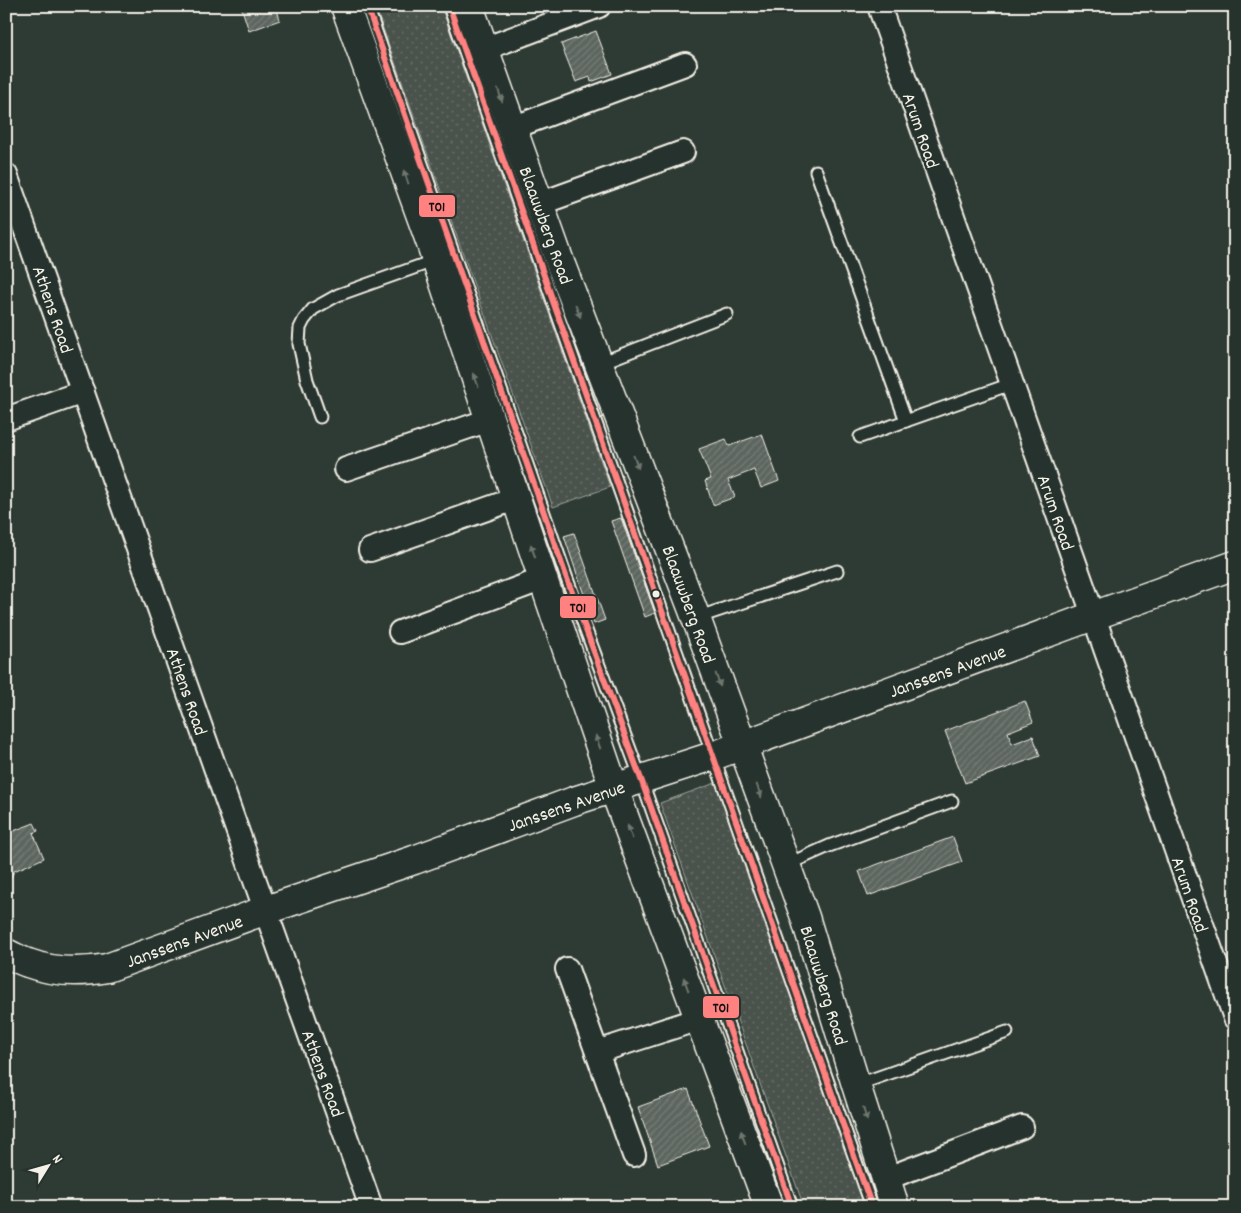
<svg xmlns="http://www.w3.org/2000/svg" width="1241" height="1213" viewBox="0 0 1241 1213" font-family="Dekko,sans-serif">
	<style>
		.park { fill: url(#park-dots); stroke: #9ea29a }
		.building { fill: url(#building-hatch); stroke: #f4f1e8 }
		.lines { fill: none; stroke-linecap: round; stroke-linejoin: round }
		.service-casing { stroke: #f4f1e8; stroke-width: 15 }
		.minor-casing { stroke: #f4f1e8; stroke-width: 26 }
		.tertiary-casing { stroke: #f4f1e8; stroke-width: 31 }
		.primary-casing { stroke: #f4f1e8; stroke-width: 31 }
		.service { stroke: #26332d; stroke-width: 11 }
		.minor { stroke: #26332d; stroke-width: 22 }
		.tertiary { stroke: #26332d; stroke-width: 28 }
		.primary { stroke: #26332d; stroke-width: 28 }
		.bus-1-casing { stroke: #26332d; stroke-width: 10 }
		.bus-1 { stroke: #ff8180; stroke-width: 6 }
		.oneway { fill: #6e766e }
		.bus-dot { fill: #f4f1e8; stroke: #26332d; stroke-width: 2 }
		.labels { text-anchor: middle; stroke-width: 4.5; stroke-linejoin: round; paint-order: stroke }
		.street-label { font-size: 19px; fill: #f4f1e8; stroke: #26332d }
		.line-badge { stroke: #26332d; stroke-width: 2 }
		.pale-badge-label { font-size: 14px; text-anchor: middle; font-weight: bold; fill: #111 }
	</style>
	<defs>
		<pattern id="park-dots" width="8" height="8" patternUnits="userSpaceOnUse" patternTransform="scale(1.25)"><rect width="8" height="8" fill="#48524c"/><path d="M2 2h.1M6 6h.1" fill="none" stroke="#636b66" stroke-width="1.8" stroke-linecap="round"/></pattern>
		<pattern id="building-hatch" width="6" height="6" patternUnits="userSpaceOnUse" patternTransform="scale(1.25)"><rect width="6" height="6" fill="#5c655e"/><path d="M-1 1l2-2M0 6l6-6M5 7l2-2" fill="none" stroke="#747c75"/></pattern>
	</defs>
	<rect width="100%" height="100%" fill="#2e3b34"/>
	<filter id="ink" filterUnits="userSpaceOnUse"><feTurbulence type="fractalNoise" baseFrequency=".02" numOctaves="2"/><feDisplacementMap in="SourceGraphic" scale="10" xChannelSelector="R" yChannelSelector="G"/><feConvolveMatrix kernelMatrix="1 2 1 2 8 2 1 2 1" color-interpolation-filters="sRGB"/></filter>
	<g filter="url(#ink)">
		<!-- park -->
		<g class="park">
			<path d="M375 6H441L610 487 553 507Z"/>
			<path d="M721 781 870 1207H804L660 803Z"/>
		</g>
		<!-- building -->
		<g class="building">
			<path d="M241 6H276L280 20 249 31Z"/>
			<path d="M596 31 612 74 591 82 590 77 576 82 561 44Z"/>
			<path d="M762 434 779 481 761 488 754 470 728 480 735 497 713 505 705 481 711 479 699 449 726 439 729 446Z"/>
			<path d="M621 518 655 613 645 617 611 521Z"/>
			<path d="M574 533 605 620 594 624 564 536Z"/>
			<path d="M1025 701 1033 722 1008 732 1012 744 1033 736 1040 756 965 783 945 731Z"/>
			<path d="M34 823 38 831 33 833 44 858 14 871 6 887V834Z"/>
			<path d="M953 837 962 862 868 896 859 871Z"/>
			<path d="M688 1089 709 1146 658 1165 638 1107Z"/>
		</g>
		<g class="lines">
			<!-- service casing -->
			<g class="service-casing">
				<g id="service">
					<path d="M367 6 566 576 641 779 792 1207"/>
					<path d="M449 6 872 1207"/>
					<path d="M816 171 906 421"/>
					<path d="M598 364 727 314"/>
					<path d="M320 417 307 380 299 344 300 328 304 320 313 309 338 295 436 260"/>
					<path d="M860 437 1011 384"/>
					<path d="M696 618 837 571"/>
					<path d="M786 865 829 846 952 801"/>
					<path d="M856 1085 1007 1032"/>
				</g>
			</g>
			<!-- minor casing -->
			<g class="minor-casing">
				<g id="minor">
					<path d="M879 6 1235 1018"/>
					<path d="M484 49 599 6"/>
					<path d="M512 128 685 64"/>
					<path d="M6 175 259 892 371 1207"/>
					<path d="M539 204 683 152"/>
					<path d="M6 419 83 392"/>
					<path d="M346 469 489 420"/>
					<path d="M370 550 515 499"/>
					<path d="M400 632 543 579"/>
					<path d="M567 969 634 1155"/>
					<path d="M597 1052 699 1019"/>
					<path d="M885 1179 1022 1127"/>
				</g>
			</g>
			<!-- tertiary casing -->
			<g class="tertiary-casing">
				<path id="tertiary" d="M6 953C13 956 21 961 28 963 55 973 80 973 107 968L266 910 414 860 574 801 713 756 1093 616 1235 565"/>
			</g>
			<!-- primary casing -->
			<g class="primary-casing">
				<g id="primary">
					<path d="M345 6 431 244 543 579 618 800 769 1207"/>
					<path d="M469 6 561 265 696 618 805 917 856 1085 895 1207"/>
				</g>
			</g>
			<!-- service -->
			<use href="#service" class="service"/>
			<!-- minor -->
			<use href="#minor" class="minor"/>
			<!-- tertiary -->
			<use href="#tertiary" class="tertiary"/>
			<!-- primary -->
			<use href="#primary" class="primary"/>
			<!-- bus-1 casing -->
			<g class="bus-1-casing">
				<g id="bus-1">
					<path d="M367 6 566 576 641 779 792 1207"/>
					<path d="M449 6 872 1207"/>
				</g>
			</g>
			<!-- bus-1 -->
			<use href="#bus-1" class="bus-1"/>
		</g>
		<!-- one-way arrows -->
		<defs><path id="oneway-solid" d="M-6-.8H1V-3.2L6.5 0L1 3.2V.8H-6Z" transform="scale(1.25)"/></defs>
		<g class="oneway">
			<use href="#oneway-solid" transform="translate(500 95) rotate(71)"/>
			<use href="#oneway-solid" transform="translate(406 177) rotate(-110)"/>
			<use href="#oneway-solid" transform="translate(578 311) rotate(69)"/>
			<use href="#oneway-solid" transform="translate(476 380) rotate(-109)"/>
			<use href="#oneway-solid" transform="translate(636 462) rotate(69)"/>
			<use href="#oneway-solid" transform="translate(533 551) rotate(-109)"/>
			<use href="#oneway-solid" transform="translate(718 680) rotate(70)"/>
			<use href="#oneway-solid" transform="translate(598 742) rotate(-109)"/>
			<use href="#oneway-solid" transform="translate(759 791) rotate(70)"/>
			<use href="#oneway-solid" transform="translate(630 832) rotate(-110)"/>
			<use href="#oneway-solid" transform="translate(686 984) rotate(-110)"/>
			<use href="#oneway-solid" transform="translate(865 1114) rotate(73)"/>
			<use href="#oneway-solid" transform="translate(743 1137) rotate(-110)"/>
		</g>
	</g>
	<!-- markers -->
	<circle class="bus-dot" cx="656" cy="594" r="4.5"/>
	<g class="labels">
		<!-- street labels -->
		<g class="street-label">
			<text transform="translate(922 130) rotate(71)" y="7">Arum Road</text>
			<text transform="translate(547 225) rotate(70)" y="7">Blaauwberg Road</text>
			<text transform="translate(54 309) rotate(71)" y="7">Athens Road</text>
			<text transform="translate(1057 512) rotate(71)" y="7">Arum Road</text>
			<text transform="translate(690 604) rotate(70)" y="7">Blaauwberg Road</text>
			<text transform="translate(947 670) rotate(-20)" y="7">Janssens Avenue</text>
			<text transform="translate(188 691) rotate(71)" y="7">Athens Road</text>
			<text transform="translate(566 805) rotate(-19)" y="7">Janssens Avenue</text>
			<text transform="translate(1191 894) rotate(71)" y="7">Arum Road</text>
			<text transform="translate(184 940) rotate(-20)" y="7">Janssens Avenue</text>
			<text transform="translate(825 985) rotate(73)" y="7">Blaauwberg Road</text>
			<text transform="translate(324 1073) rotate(70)" y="7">Athens Road</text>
		</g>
	</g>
	<g class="line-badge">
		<rect x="418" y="194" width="38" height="24" rx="5" fill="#ff8180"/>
		<rect x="559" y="595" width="38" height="24" rx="5" fill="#ff8180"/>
		<rect x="702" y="995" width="38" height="24" rx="5" fill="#ff8180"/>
	</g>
	<g class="pale-badge-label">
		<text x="437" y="211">T01</text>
		<text x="578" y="612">T01</text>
		<text x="721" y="1012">T01</text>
	</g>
	<!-- margin -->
	<rect width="1241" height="1213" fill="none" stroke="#26332d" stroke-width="25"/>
	<rect x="12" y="12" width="1216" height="1188" fill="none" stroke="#f4f1e8" stroke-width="2" filter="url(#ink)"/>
	<!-- north arrow -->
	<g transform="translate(48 1166) rotate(53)" stroke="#26332d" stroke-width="4" paint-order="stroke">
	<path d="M0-4L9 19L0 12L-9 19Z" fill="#f4f1e8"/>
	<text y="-8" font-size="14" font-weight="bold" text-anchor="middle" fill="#f4f1e8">N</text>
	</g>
</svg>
